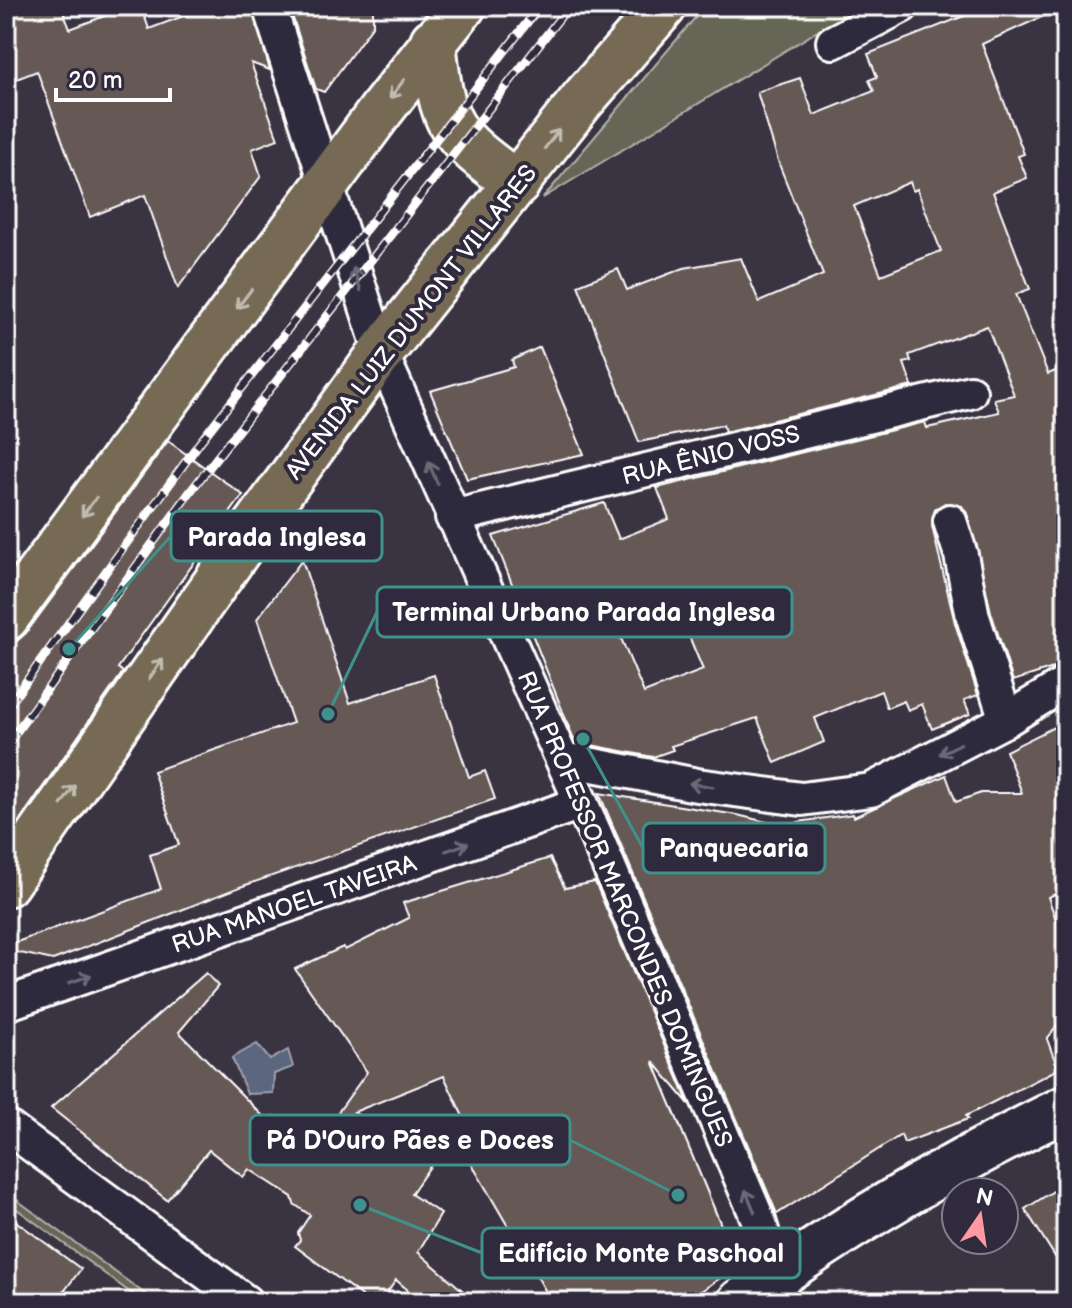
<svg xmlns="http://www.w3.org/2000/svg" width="1072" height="1308" viewBox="0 0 1072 1308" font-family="'Balsamiq Sans',sans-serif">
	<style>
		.green { fill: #656657; stroke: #b2b2ab; stroke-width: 2 }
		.water { fill: #5b667e; stroke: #9da3b2; stroke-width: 2 }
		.building { fill: #665955; stroke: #fff; stroke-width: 2; fill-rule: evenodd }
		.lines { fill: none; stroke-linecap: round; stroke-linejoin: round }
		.minor-casing { stroke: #fff; stroke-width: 38 }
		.secondary-casing { stroke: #fff; stroke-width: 50 }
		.primary-casing { stroke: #fff; stroke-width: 50 }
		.minor { stroke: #2f2a3d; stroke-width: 32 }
		.secondary { stroke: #2f2a3d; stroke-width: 44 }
		.primary { stroke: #766a55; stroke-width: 44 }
		.rail-casing { stroke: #fff; stroke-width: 9 }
		.rail { stroke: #2f2a3d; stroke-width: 6; stroke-dasharray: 18; stroke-linecap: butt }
		.oneway { stroke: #c1bcb2 }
		.oneway2 { stroke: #6d6a77 }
		.labels { text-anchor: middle; stroke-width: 8; stroke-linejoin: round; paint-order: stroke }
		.street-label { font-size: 24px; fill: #fff; stroke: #2f2a3d }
		.leader { fill: none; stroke: #3f918b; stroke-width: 3 }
		.callout-dot { fill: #3f918b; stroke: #2f2a3d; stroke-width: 3 }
		.callout { fill: #2f2a3d; stroke: #3f918b; stroke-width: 3 }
		.callout-label { font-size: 26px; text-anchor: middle; font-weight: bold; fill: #fff }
	</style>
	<rect width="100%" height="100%" fill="#3a3342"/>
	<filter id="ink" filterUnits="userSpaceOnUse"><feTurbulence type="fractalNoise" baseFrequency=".0125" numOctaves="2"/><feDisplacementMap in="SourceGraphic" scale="16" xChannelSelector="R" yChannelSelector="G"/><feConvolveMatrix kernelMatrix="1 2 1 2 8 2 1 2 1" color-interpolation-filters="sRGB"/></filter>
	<g filter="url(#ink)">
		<!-- green -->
		<g class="green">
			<path d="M705 6H867L826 26 543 198Z"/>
			<path d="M6 1192 156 1302H143L6 1201Z"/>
		</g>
		<!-- water -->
		<path class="water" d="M257 1044 270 1060 288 1050 293 1067 274 1074 273 1093 247 1094 232 1058Z"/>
		<!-- building -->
		<g class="building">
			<path d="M6 6H61L70 29 131 6H141L149 29 210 6H251L270 70 251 63 278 139 252 149 261 176 178 288 145 195 90 217 37 71 6 83Z"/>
			<path d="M289 6H373V25L324 92 316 89Z"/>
			<path d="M989 6H1066L982 44 1024 154 1018 156 1027 178 993 192 1030 289 1016 294 1048 374 1066 367V664L1013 681 991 612 968 515 962 506 945 503 935 509 932 526 955 623 978 695 964 700 970 714 932 729 922 704 908 710 904 701 887 708 881 691 815 718 824 742 775 763 757 718 671 746 673 750 653 757 575 742 493 536 604 503 619 539 669 519 657 488 925 422 927 428 999 412 994 399 1014 395 987 326 909 355 911 361 904 363 912 386 725 432 723 425 639 442 578 285 618 269 627 290 684 268 741 258 759 302 823 275 779 164 757 92 800 78 814 115 874 91 869 80 877 77 868 54ZM910 182 913 191 917 189 941 251 881 275 854 206ZM679 612 703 670 644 693 620 636Z"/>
			<path d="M540 347 584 454 467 479 430 391 514 367 512 360Z"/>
			<path d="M168 441 243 495 118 668 123 672 6 840V643L17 641 26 633Z"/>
			<path d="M302 560 350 703 434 675 469 777 485 771 495 799 240 887 53 960 6 950V946L161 889 150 855 179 845 153 771 293 723 257 619Z"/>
			<path d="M1066 721V890L1048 897 1066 948V1003L1057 1026 1047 1039 1058 1069 966 1116 968 1119 904 1143 901 1135 777 1214 599 793 737 815 801 830 798 822 853 814 854 817 946 775 956 802 981 793H1022L1006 751Z"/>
			<path d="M550 858 565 888 595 882 689 1104 653 1061 738 1266 685 1302H552L453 1132 467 1125 444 1076 354 1112 431 1165 411 1194 441 1214 418 1252 476 1302H422L396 1280 381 1302 373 1297 367 1300 295 1246 300 1240 298 1233 310 1215 294 1204 292 1197 249 1169 243 1177 209 1150 167 1200 51 1108 206 973 218 986 179 1032 268 1121 273 1116 307 1151 329 1115H336L367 1072 295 969 343 947 345 950 409 918 403 903Z"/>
			<path d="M1066 1183V1274L1025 1209Z"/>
			<path d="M6 1214 81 1269 56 1302H6Z"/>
		</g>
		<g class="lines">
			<!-- minor casing -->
			<g class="minor-casing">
				<g id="minor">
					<path d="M269 6 381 353 596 836 760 1224 775 1275"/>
					<path d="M833 42 902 6"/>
					<path d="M452 517 970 392"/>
					<path d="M950 521 961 555 973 617 1006 720"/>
					<path d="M562 759 697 785 802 799 871 790 1006 720 1066 683"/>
					<path d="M6 1004 581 803"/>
					<path d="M6 1126 246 1302"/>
				</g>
			</g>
			<!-- secondary casing -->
			<g class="secondary-casing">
				<path id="secondary" d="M740 1302C842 1228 952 1163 1066 1108"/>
			</g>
			<!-- primary casing -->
			<g class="primary-casing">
				<g id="primary">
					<path d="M433 41C442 128 448 133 517 184"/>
					<path d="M6 618 382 109 463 6"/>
					<path d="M6 884 244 542 381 353 583 99 664 6"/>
				</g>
			</g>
			<!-- minor -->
			<use href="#minor" class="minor"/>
			<!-- secondary -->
			<use href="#secondary" class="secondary"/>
			<!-- primary -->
			<use href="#primary" class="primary"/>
			<!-- rail casing -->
			<g class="rail-casing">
				<g id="rail">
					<path d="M6 709 200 442 540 6"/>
					<path d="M6 746 190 492 569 6"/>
				</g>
			</g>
			<!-- rail -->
			<use href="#rail" class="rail"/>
		</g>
		<!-- one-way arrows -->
		<defs><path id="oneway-shaft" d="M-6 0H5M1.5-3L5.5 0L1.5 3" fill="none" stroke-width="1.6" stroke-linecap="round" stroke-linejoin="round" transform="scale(2)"/></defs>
		<g class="oneway">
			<use href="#oneway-shaft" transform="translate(397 89) rotate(127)"/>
			<use href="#oneway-shaft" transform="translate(552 139) rotate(-52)"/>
			<use href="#oneway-shaft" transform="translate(244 299) rotate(127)"/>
			<use href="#oneway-shaft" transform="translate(89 507) rotate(127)"/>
			<use href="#oneway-shaft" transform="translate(156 669) rotate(-55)"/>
			<use href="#oneway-shaft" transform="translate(68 795) rotate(-55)"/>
		</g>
		<g class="oneway2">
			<use href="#oneway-shaft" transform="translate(357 279) rotate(-108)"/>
			<use href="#oneway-shaft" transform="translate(433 473) rotate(-113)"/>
			<use href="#oneway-shaft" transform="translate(950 749) rotate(153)"/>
			<use href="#oneway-shaft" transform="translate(701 785) rotate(-171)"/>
			<use href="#oneway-shaft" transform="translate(457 847) rotate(-19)"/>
			<use href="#oneway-shaft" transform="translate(80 979) rotate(-19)"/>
			<use href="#oneway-shaft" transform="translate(750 1201) rotate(-113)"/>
		</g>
	</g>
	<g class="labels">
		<!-- street labels -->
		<g class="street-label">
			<text transform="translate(411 322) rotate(-52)" y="8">AVENIDA LUIZ DUMONT VILLARES</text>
			<text transform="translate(711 455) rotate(-14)" y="8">RUA ÊNIO VOSS</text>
			<text transform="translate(294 904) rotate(-19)" y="8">RUA MANOEL TAVEIRA</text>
			<text transform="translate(625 909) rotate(67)" y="8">RUA PROFESSOR MARCONDES DOMINGUES</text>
		</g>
	</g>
	<!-- callouts -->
	<path class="leader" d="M69 649L171 536M328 714L377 612M583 739L643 848M678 1195L570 1140M360 1205L482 1253"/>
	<g class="callout-dot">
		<circle cx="69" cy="649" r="8"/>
		<circle cx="328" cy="714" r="8"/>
		<circle cx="583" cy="739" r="8"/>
		<circle cx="678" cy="1195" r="8"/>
		<circle cx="360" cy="1205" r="8"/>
	</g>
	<g class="callout">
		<rect x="171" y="511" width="211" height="50" rx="8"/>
		<rect x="377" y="587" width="415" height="50" rx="8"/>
		<rect x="643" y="823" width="182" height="50" rx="8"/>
		<rect x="250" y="1115" width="320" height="50" rx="8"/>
		<rect x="482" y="1228" width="318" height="50" rx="8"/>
	</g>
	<g class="callout-label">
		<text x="277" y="546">Parada Inglesa</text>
		<text x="584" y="621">Terminal Urbano Parada Inglesa</text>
		<text x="734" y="857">Panquecaria</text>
		<text x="410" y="1149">Pá D'Ouro Pães e Doces</text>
		<text x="641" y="1262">Edifício Monte Paschoal</text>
	</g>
	<!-- margin -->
	<rect width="1072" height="1308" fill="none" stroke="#2f2a3d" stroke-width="32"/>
	<rect x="16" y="16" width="1040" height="1276" fill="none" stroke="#fff" stroke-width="3" filter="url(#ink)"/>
	<!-- north arrow -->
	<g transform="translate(980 1216) rotate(13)"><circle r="38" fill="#2f2a3d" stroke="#827f8b" stroke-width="2"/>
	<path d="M0-6L14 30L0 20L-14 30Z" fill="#ff9aa2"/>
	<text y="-12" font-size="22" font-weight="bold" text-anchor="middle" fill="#ffffff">N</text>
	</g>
	<!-- scale -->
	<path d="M56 88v12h114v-12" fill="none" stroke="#ffffff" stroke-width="4"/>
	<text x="68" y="88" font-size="24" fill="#ffffff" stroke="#2f2a3d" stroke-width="6" paint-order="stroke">20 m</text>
</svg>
